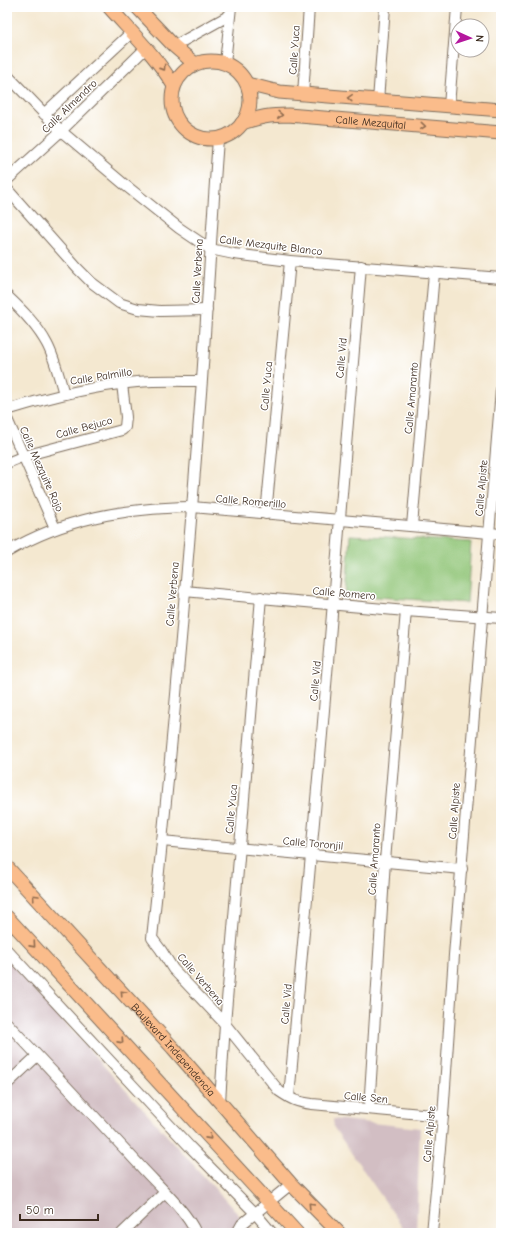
<svg xmlns="http://www.w3.org/2000/svg" width="508" height="1240" viewBox="0 0 508 1240" font-family="'Comic Neue',sans-serif">
	<style>
		.industrial { fill: #d2bec3 }
		.green { fill: #8fc476; stroke: #65774a }
		.lines { fill: none; stroke-linecap: round; stroke-linejoin: round }
		.minor-casing { stroke: #7c6c5c; stroke-width: 12 }
		.major-casing { stroke: #7c6c5c; stroke-width: 15 }
		.minor { stroke: #fff; stroke-width: 10 }
		.major { stroke: #fabc8b; stroke-width: 13 }
		.oneway { stroke: #916c4f }
		.labels { text-anchor: middle; stroke-width: 3; stroke-linejoin: round; paint-order: stroke }
		.street-label { font-size: 11px; fill: #3b2a1e; stroke: #fff }
	</style>
	<rect width="100%" height="100%" fill="#fff"/>
	<filter id="ink" filterUnits="userSpaceOnUse"><feTurbulence type="fractalNoise" baseFrequency=".025" numOctaves="2"/><feDisplacementMap in="SourceGraphic" scale="8" xChannelSelector="R" yChannelSelector="G"/><feConvolveMatrix kernelMatrix="1 2 1 2 8 2 1 2 1" color-interpolation-filters="sRGB"/></filter>
	<filter id="wash" filterUnits="userSpaceOnUse"><feTurbulence type="fractalNoise" baseFrequency=".012" numOctaves="4" result="noise"/><feDisplacementMap in="SourceGraphic" scale="16" xChannelSelector="R" yChannelSelector="G"/><feGaussianBlur stdDeviation="0.9" result="paint"/><feColorMatrix in="noise" values="0 0 0 0 0 0 0 0 0 0 0 0 0 0 0 0 0 1.4 0 .05"/><feComposite in="paint" operator="in"/></filter>
	<g filter="url(#wash)">
		<rect width="100%" height="100%" fill="#f4e8d0"/>
		<!-- industrial -->
		<g class="industrial">
			<path d="M7 959 255 1233H7Z"/>
			<path d="M333 1119 420 1128 416 1233H407L334 1128Z"/>
		</g>
		<!-- green -->
		<path class="green" d="M350 535 471 542 467 603 346 595Z"/>
	</g>
	<g filter="url(#ink)">
		<g class="lines">
			<!-- minor casing -->
			<g class="minor-casing">
				<g id="minor">
					<path d="M174 46 230 15"/>
					<path d="M225 63 231 7"/>
					<path d="M7 75 61 131 125 185 179 228 210 249 234 254 290 261 501 278"/>
					<path d="M303 95 309 7"/>
					<path d="M378 101 385 7"/>
					<path d="M449 106 457 7"/>
					<path d="M44 114 132 32"/>
					<path d="M218 139C212 219 208 299 202 380 188 566 172 752 152 938L161 950 173 969 225 1024 279 1091C292 1100 297 1102 312 1104L443 1116"/>
					<path d="M7 180 61 131 147 47"/>
					<path d="M7 189 78 269 91 282 119 303 138 309 160 311 207 310"/>
					<path d="M7 296C22 310 37 325 47 344 55 359 59 377 64 394"/>
					<path d="M7 410C49 397 93 386 137 382 158 380 180 381 201 381"/>
					<path d="M7 419 55 528"/>
					<path d="M7 463 24 456 122 430 125 427 126 417 122 384"/>
					<path d="M266 514 290 261"/>
					<path d="M412 526 434 273"/>
					<path d="M7 552C64 518 126 508 192 507L501 534"/>
					<path d="M184 591 406 611 501 618"/>
					<path d="M162 841 462 869"/>
					<path d="M7 950 190 1147 255 1213 272 1233"/>
					<path d="M7 1023C53 1072 99 1121 144 1170 160 1187 187 1212 196 1233"/>
					<path d="M7 1084 37 1056"/>
					<path d="M289 1097 322 734 361 266"/>
					<path d="M220 1102 225 1024 261 597"/>
					<path d="M369 1109 385 861 406 611"/>
					<path d="M122 1233 164 1193"/>
					<path d="M237 1233 242 1224 291 1184"/>
					<path d="M432 1233 443 1116 454 955 501 390"/>
				</g>
			</g>
			<!-- major casing -->
			<g class="major-casing">
				<g id="major">
					<path d="M109 7C132 33 156 56 174 86"/>
					<path d="M137 7 174 46 195 64"/>
					<circle cx="211" cy="100" r="39"/>
					<path d="M247 84 279 92 501 110"/>
					<path id="s1" d="M242 123C260 117 269 115 288 115L501 133"/>
					<path id="s2" d="M7 867 173 1048 291 1184 339 1233"/>
					<path d="M7 917 297 1233"/>
				</g>
			</g>
			<!-- minor -->
			<use href="#minor" class="minor"/>
			<!-- major -->
			<use href="#major" class="major"/>
		</g>
		<!-- one-way arrows -->
		<defs><path id="oneway-chevron" d="M-2-3.5L2.5 0L-2 3.5" fill="none" stroke-width="1.6" stroke-linecap="round" stroke-linejoin="round"/></defs>
		<g class="oneway">
			<use href="#oneway-chevron" transform="translate(163 68) rotate(55)"/>
			<use href="#oneway-chevron" transform="translate(350 98) rotate(-176)"/>
			<use href="#oneway-chevron" transform="translate(280 115) rotate(2)"/>
			<use href="#oneway-chevron" transform="translate(423 126) rotate(5)"/>
			<use href="#oneway-chevron" transform="translate(35 897) rotate(-133)"/>
			<use href="#oneway-chevron" transform="translate(33 945) rotate(48)"/>
			<use href="#oneway-chevron" transform="translate(123 993) rotate(-133)"/>
			<use href="#oneway-chevron" transform="translate(121 1041) rotate(48)"/>
			<use href="#oneway-chevron" transform="translate(209 1137) rotate(48)"/>
			<use href="#oneway-chevron" transform="translate(311 1205) rotate(-134)"/>
		</g>
	</g>
	<g class="labels">
		<!-- street labels -->
		<g class="street-label">
			<text transform="translate(294 50) rotate(-86)" y="4">Calle Yuca</text>
			<text transform="translate(69 106) rotate(-44)" y="4">Calle Almendro</text>
			<text dy="4" stroke="none"><textPath href="#s1" startOffset="130">Calle Mezquital</textPath></text>
			<text transform="translate(271 245) rotate(7)" y="4">Calle Mezquite Blanco</text>
			<text transform="translate(197 271) rotate(-87)" y="4">Calle Verbena</text>
			<text transform="translate(341 358) rotate(-85)" y="4">Calle Vid</text>
			<text transform="translate(101 376) rotate(-9)" y="4">Calle Palmillo</text>
			<text transform="translate(266 386) rotate(-85)" y="4">Calle Yuca</text>
			<text transform="translate(411 398) rotate(-85)" y="4">Calle Amaranto</text>
			<text transform="translate(84 427) rotate(-15)" y="4">Calle Bejuco</text>
			<text transform="translate(42 469) rotate(66)" y="4">Calle Mezquite Rojo</text>
			<text transform="translate(481 488) rotate(-85)" y="4">Calle Alpiste</text>
			<text transform="translate(251 501) rotate(5)" y="4">Calle Romerillo</text>
			<text transform="translate(344 593) rotate(5)" y="4">Calle Romero</text>
			<text transform="translate(172 594) rotate(-85)" y="4">Calle Verbena</text>
			<text transform="translate(315 681) rotate(-85)" y="4">Calle Vid</text>
			<text transform="translate(231 809) rotate(-85)" y="4">Calle Yuca</text>
			<text transform="translate(454 811) rotate(-86)" y="4">Calle Alpiste</text>
			<text transform="translate(313 843) rotate(5)" y="4">Calle Toronjil</text>
			<text transform="translate(374 859) rotate(-86)" y="4">Calle Amaranto</text>
			<text transform="translate(201 979) rotate(49)" y="4">Calle Verbena</text>
			<text transform="translate(286 1004) rotate(-85)" y="4">Calle Vid</text>
			<text dy="4" stroke="none"><textPath href="#s2" startOffset="247">Boulevard Independencia</textPath></text>
			<text transform="translate(366 1097) rotate(5)" y="4">Calle Sen</text>
			<text transform="translate(429 1134) rotate(-85)" y="4">Calle Alpiste</text>
		</g>
	</g>
	<!-- margin -->
	<rect width="508" height="1240" fill="none" stroke="#fff" stroke-width="24"/>
	<!-- north arrow -->
	<g transform="translate(470 38) rotate(93)"><circle r="19" fill="#ffffff" stroke="#b1aaa5"/>
	<path d="M0-3L7 15L0 10L-7 15Z" fill="#b5179e"/>
	<text y="-6" font-size="11" font-weight="bold" text-anchor="middle" fill="#3b2a1e">N</text>
	</g>
	<!-- scale -->
	<path d="M20 1214v6h78v-6" fill="none" stroke="#3b2a1e" stroke-width="2"/>
	<text x="26" y="1214" font-size="12" fill="#3b2a1e" stroke="#ffffff" stroke-width="3" paint-order="stroke">50 m</text>
</svg>
